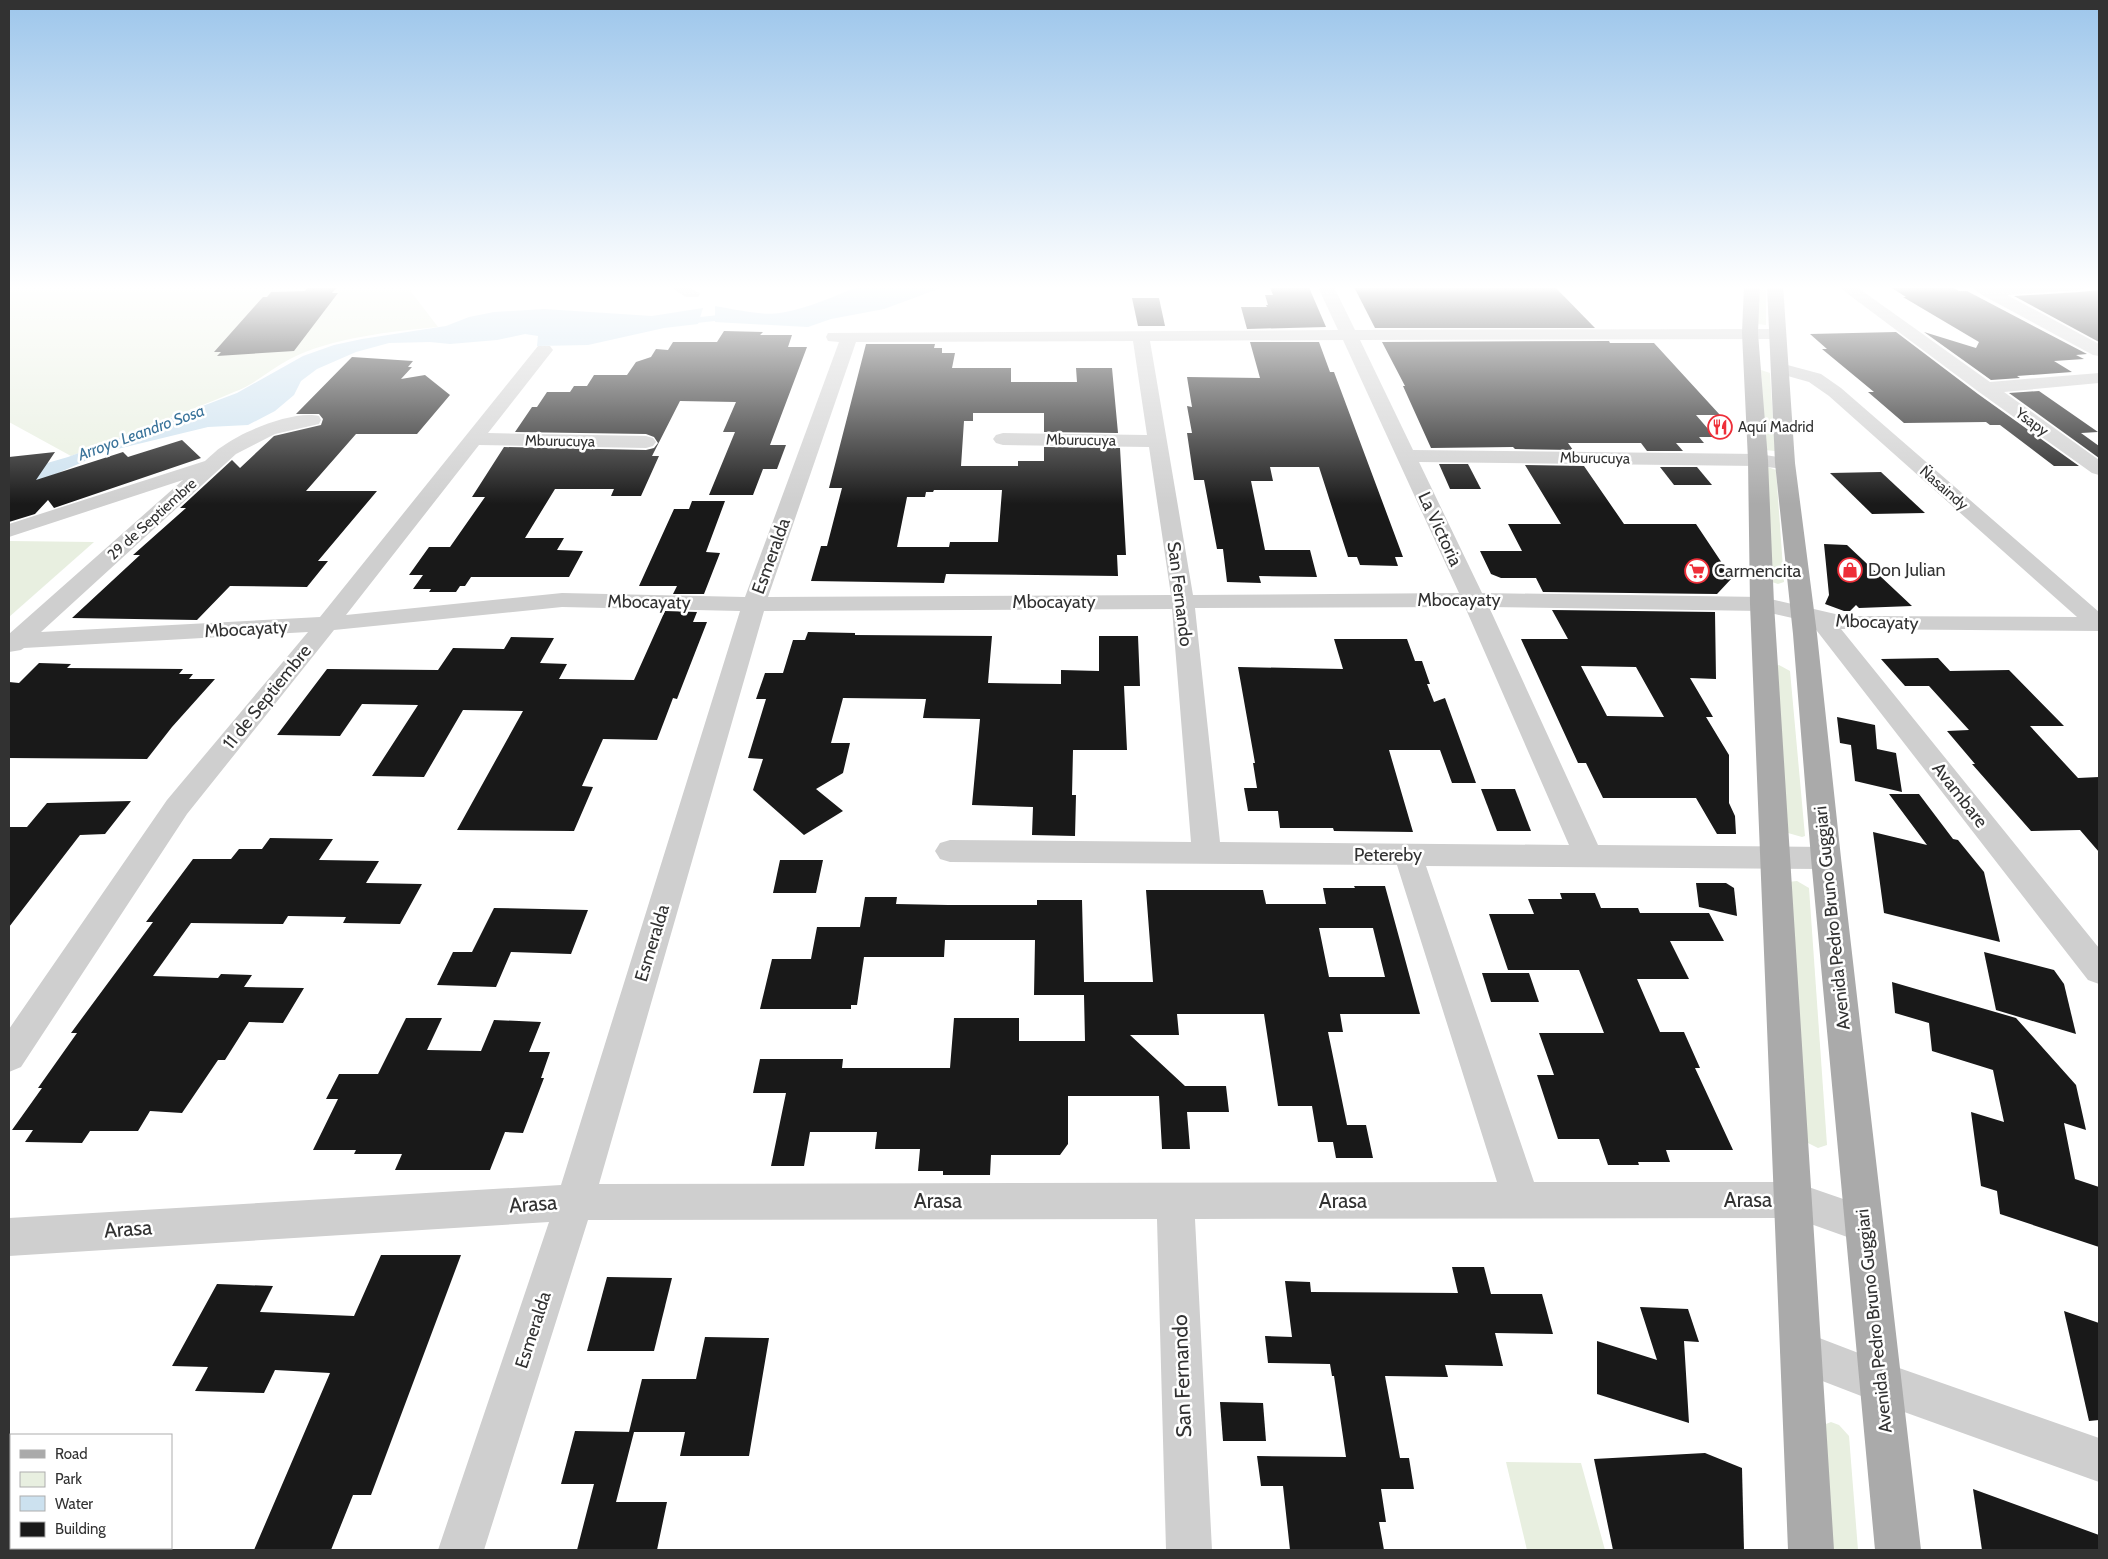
<svg xmlns="http://www.w3.org/2000/svg" width="2108" height="1559" viewBox="0 0 2108 1559" font-family="Cabin,sans-serif">
	<style>
		.green { fill: #e8efe0 }
		.water { fill: #cce1ef }
		.lines { fill: none; stroke-linecap: round; stroke-linejoin: round }
		.stream { stroke: #cce1ef; stroke-width: 5.5 }
		.building { fill: #191919; fill-rule: evenodd }
		.minor { fill: #cfcfcf; fill-rule: evenodd }
		.major { fill: #aaa; fill-rule: evenodd }
		.labels { text-anchor: middle; stroke-width: 5; stroke-linejoin: round; paint-order: stroke }
		.far-street-label { font-size: 15px; fill: #323232; stroke: #fff }
		.far-poi-label { font-size: 15px; fill: #323232; stroke: #fff; text-anchor: start }
		.far-water-label { font-size: 16px; font-style: italic; fill: #3a739a; stroke: #fff }
		.street-label { font-size: 18px; fill: #323232; stroke: #fff }
		.poi-label { font-size: 18px; fill: #323232; stroke: #fff; text-anchor: start }
		.near-street-label { font-size: 21px; fill: #323232; stroke: #fff }
	</style>
	<rect width="100%" height="100%" fill="#fff"/>
	<!-- green -->
	<g class="green">
		<path d="M9 285H406L438 327C393 331 330 338 290 359 271 369 255 384 234 392 181 415 125 434 71 456L9 422Z"/>
		<path d="M1757 285H1766V325L1758 324Z"/>
		<path d="M1761 370 1770 373 1775 451 1765 450Z"/>
		<path d="M1765 466 1776 470 1784 582 1778 584 1772 582Z"/>
		<path d="M9 541 94 542 9 617Z"/>
		<path d="M1779 665 1790 671 1805 836 1802 837 1788 833 1775 666Z"/>
		<path d="M1797 881 1809 888 1827 1145 1818 1148 1806 1142 1788 882Z"/>
		<path d="M1831 1422 1839 1425 1849 1436 1858 1550H1829L1821 1426Z"/>
		<path d="M1506 1462 1581 1463 1605 1550H1527Z"/>
	</g>
	<!-- water -->
	<g class="water">
		<path d="M862 285H949L884 309 831 319 808 327 715 322V306C734 309 761 316 780 313 808 309 836 295 862 285Z"/>
		<path d="M703 308 698 324 664 328 588 345 537 346 538 336 525 334 497 340 450 344 430 342 389 343 356 352 317 369 301 381 294 395 275 411 248 425 208 427 105 452 56 474 9 490V474L68 457 237 393 303 356 334 345 362 339 446 326 469 317 494 312 544 309 652 316Z"/>
	</g>
	<g class="lines">
		<!-- stream -->
		<path class="stream" d="M689 321 726 317"/>
	</g>
	<!-- building -->
	<g class="building">
		<path d="M310 285H339L332 293H338L294 351 217 356 221 352H214L263 297H267L271 292 305 291Z"/>
		<path d="M1269 285H1308L1326 327 1247 329 1241 307H1267L1266 305H1268L1265 295H1273Z"/>
		<path d="M1353 285H1553L1595 328H1375Z"/>
		<path d="M1887 285H1948L1959 291H1967L2087 354 2076 355 2084 359 2054 361 2072 372 2017 376 2020 378 1991 380 1924 332 1976 348 1979 342 1903 297H1906Z"/>
		<path d="M2099 290V342L2014 296 2079 292Z"/>
		<path d="M1132 298H1159L1165 326H1138Z"/>
		<path d="M724 331 763 332 760 335H792L788 347H807L770 445H786L777 469H763L753 495H709L735 432H723L736 402 680 401 652 456H659L641 496H611L614 489H555L525 538H564L557 550 583 551 569 577H471L465 586H460L456 592H429L431 589H413L423 575H409L429 547H450L485 497H472L504 447 646 450 654 448 658 443 654 437 646 434 515 432 532 407H537L547 392H570L574 386H587L594 375H627L636 362 651 357 656 349 668 350 673 342H717Z"/>
		<path d="M1896 332 1978 394 2079 466H2054L2000 425H1990L1986 422 1904 423 1868 392H1874L1822 349H1827L1810 334Z"/>
		<path d="M1609 341 1610 343H1654L1720 415H1696L1715 437H1699L1704 443H1676L1683 451H1647L1641 443H1568L1573 450 1515 449 1513 447 1431 448 1403 386H1405L1382 342Z"/>
		<path d="M1250 342H1319L1330 372H1334L1403 557H1395L1398 566 1360 565 1357 557H1348L1319 467H1270L1273 481H1251L1265 550H1310L1317 577 1259 576 1261 583 1227 582 1223 549H1217L1204 480H1194L1187 433H1192L1187 406 1192 407 1187 377 1260 378Z"/>
		<path d="M866 344H935L934 348H942V353H955L952 368H1011V382H1077L1076 368H1112L1118 433 1044 432V413H973V421H964L961 466H1018V461H1044V447L1120 448 1126 555H1117L1118 576 946 574 944 583 811 581 821 546H827L842 488H829ZM934 490H1002L998 542H950L949 547H897L907 497H925L926 492H933Z"/>
		<path d="M352 357 413 361 408 367H412L401 379 425 375 450 395 417 434H356L306 491H377L318 561H328L307 587 230 586 197 620 72 618 140 555H133L186 508H180L232 460 240 468 274 436 321 425 323 419 319 414H296Z"/>
		<path d="M2039 391 2098 432 2081 433 2099 446V458L2009 393Z"/>
		<path d="M182 440 201 458 54 508 48 500 35 514 9 522V457L55 452 36 480 123 452 128 457 131 456Z"/>
		<path d="M1439 464H1468L1481 489H1450Z"/>
		<path d="M1525 465 1584 466 1624 524H1696L1732 578 1717 594 1543 592 1536 578H1501L1491 574 1480 551H1522L1508 524H1561Z"/>
		<path d="M1660 467H1697L1712 485H1674Z"/>
		<path d="M1881 472 1925 513 1872 514 1830 473Z"/>
		<path d="M692 501H725L706 552 720 553 704 594H673L677 586H639L674 509H689Z"/>
		<path d="M1824 544 1847 545 1912 606 1859 608 1856 605 1850 611H1844L1825 604 1829 595Z"/>
		<path d="M1552 610 1715 612 1716 679 1690 678 1713 717H1706L1729 755V803L1735 816 1736 834H1717L1696 798H1603L1586 763H1578L1521 639H1568ZM1581 666 1636 667 1664 717 1607 716Z"/>
		<path d="M665 611 697 612 693 622H707L677 699 673 698 657 740 603 739 582 786 593 787 574 831 457 830 523 711 463 710 424 777 372 776 418 705 362 704 340 736 277 735 327 669 438 670 453 648 504 649 511 637 554 638 540 663 567 664 559 679 634 680Z"/>
		<path d="M808 632 855 633V635L992 636 988 683 1061 684V670L1099 671V636H1138L1140 686H1124L1127 750H1073L1072 795H1076L1075 836 1032 835 1033 807 972 805 980 719 923 718 926 699 843 698 831 743H850L843 773 816 789 843 811 804 835 753 790 763 759 748 758 766 699H756L765 673H783L793 640H805Z"/>
		<path d="M1334 639H1407L1415 661H1422L1430 684H1427L1434 702 1445 698 1476 783H1452L1440 750H1389L1413 832 1334 831 1333 828H1280L1278 811H1248L1244 788H1257L1253 763H1255L1238 667 1343 669Z"/>
		<path d="M1938 658 1950 671 2009 670 2064 726H2030L2078 778 2099 777V852L2080 830 2031 831 1972 764H1975L1947 731 1969 730 1929 686H1905L1881 659Z"/>
		<path d="M39 663 71 664 67 668 183 669 179 674H193L189 679H215L172 727 147 759 9 758V682L19 683Z"/>
		<path d="M1837 717 1875 725 1877 749 1896 753 1902 792 1855 781 1851 745 1840 743Z"/>
		<path d="M1481 789H1515L1531 831H1497Z"/>
		<path d="M1889 794H1919L1953 839 1958 840 1984 872 2000 942 1884 913 1873 832 1927 845Z"/>
		<path d="M131 801 105 834 80 835 9 927V827H27L47 803Z"/>
		<path d="M270 838 333 839 319 860 379 861 366 883 422 884 400 924 343 923 346 917 288 916 283 924 191 923 153 976 218 978 221 974 252 975 244 987 304 988 283 1023 249 1022 225 1060H218L182 1113 150 1111 138 1131H90L82 1143 25 1142 33 1130H12L42 1088H38L77 1033H71L153 922H146L193 859H231L239 849H262Z"/>
		<path d="M780 860H823L816 893H773Z"/>
		<path d="M1696 883H1726L1734 888 1737 916 1699 907Z"/>
		<path d="M1354 886H1385L1420 1014H1340L1343 1032H1328L1347 1125H1366L1373 1158H1336L1333 1142H1318L1312 1106H1278L1264 1014H1177L1179 1035H1130L1185 1086H1226L1229 1112H1187L1190 1149H1162L1159 1096H1068V1144L1060 1155H991L990 1175H943V1171H918L920 1149H875L877 1132H810L804 1166H771L786 1093H753L760 1059H843L842 1068H950L954 1018H1019V1041H1085L1084 995H1034L1035 940H945L944 957H864L857 1005H851V1009H760L772 959H811L817 927H860L865 897H897L896 904 948 905H1037V900H1082L1084 982H1153L1146 890H1263L1266 904H1326L1323 888H1355ZM1319 928H1373L1385 977H1329Z"/>
		<path d="M1560 893H1595L1601 908H1638L1640 913H1709L1724 941H1670L1689 979H1637L1660 1032H1684L1700 1068H1695L1733 1150H1666L1670 1162H1638L1639 1165H1608L1599 1139H1558L1537 1075H1554L1539 1033H1604L1579 970H1508L1489 914H1534L1528 899H1562Z"/>
		<path d="M494 908 588 910 571 954 511 952 496 987 437 985 453 952H472Z"/>
		<path d="M1984 952 2054 970 2064 984 2076 1034 1996 1010Z"/>
		<path d="M1482 973H1529L1539 1002H1491Z"/>
		<path d="M1892 982 2016 1018 2076 1085 2086 1130 2064 1123 2075 1179 2099 1187V1247L2000 1214 1997 1191 1981 1186 1971 1112 2004 1122 1993 1070 1932 1051 1929 1023 1895 1013Z"/>
		<path d="M406 1018H442L427 1050 481 1051 494 1020 541 1022 529 1052H550L541 1078H544L523 1133 505 1132 490 1170H395L402 1154H354L356 1150H313L338 1099H326L339 1074H378Z"/>
		<path d="M381 1255H461L371 1495H353L331 1550H254L330 1373 275 1370 264 1393 195 1391 208 1367 172 1366 217 1284 273 1286 260 1312 354 1316Z"/>
		<path d="M1452 1267H1484L1491 1294H1542L1553 1334 1495 1333 1503 1366 1445 1365 1448 1377 1385 1376 1400 1458H1409L1414 1489H1381L1386 1522H1379L1384 1550H1290L1283 1486H1261L1257 1456 1346 1457 1334 1376H1332L1330 1364 1268 1363 1265 1336 1292 1337 1285 1281 1310 1282 1311 1292 1458 1293Z"/>
		<path d="M607 1277 672 1278 654 1351H587Z"/>
		<path d="M1640 1307 1688 1309 1699 1342 1684 1341 1689 1423 1597 1394V1341L1657 1360Z"/>
		<path d="M2064 1311 2099 1323V1420L2089 1421Z"/>
		<path d="M705 1337 769 1338 749 1456H680L685 1432H629L642 1379H696Z"/>
		<path d="M1220 1402 1263 1403 1266 1441H1223Z"/>
		<path d="M575 1431 634 1432 616 1502H667L657 1550H577L594 1484H561Z"/>
		<path d="M1705 1453 1742 1468 1744 1550H1613L1594 1459Z"/>
		<path d="M1973 1489 2099 1535V1550H1982Z"/>
	</g>
	<g class="lines">
		<!-- minor -->
		<g class="minor">
			<path d="M667 285H687L700 294 698 297H686Z"/>
			<path d="M1317 285H1333L1355 330 1777 329 1783 330 1785 334 1783 338 1777 339 1360 340 1413 450 1758 454 1792 459 1795 463 1792 467 1785 469 1758 466 1419 462 1482 593 1762 597 1844 616 2077 617 1829 396 1809 382 1774 372 1771 368 1774 364 1780 363 1821 374 1841 388 2099 612V631L1841 629 2099 948V984L2088 980 1810 622 1762 611 1489 607 1598 845 1826 847 1836 850 1841 858 1836 866 1826 869 1426 866 1534 1182H1794L1878 1211 1883 1224 1878 1237 1864 1243 1794 1218 1195 1219 1212 1550H1166L1157 1219 588 1220 484 1550H438L549 1222 9 1256V1218L561 1185 740 611 562 607 334 630 187 814 21 1067 9 1072V1029L167 800 308 632 24 648 21 650 9 652V634L183 480 9 537V524L205 461C211 456 216 450 223 446 243 431 294 410 319 416L321 420 319 424 275 434 236 454 41 632 320 617 538 346H550L553 350 488 433 646 436 653 438 656 442 653 446 646 448 479 445 346 615 562 593 745 597 839 342 828 341 826 337 828 333 1338 330ZM1343 340 1459 593 1193 595 1150 341ZM1133 341 1147 435 1003 433 996 435 993 439 996 443 1003 445 1149 447 1171 595 768 597 856 342ZM1465 607 1569 845 1220 842 1195 608ZM1172 609 1191 842 950 840 940 843 935 851 940 859 950 862 1397 865 1497 1182 599 1184 764 611Z"/>
			<path d="M1836 285H1854L1990 382 2099 373V383L2004 392 2099 460V475L2092 473 1979 392Z"/>
			<path d="M1968 285 1991 287 2087 285 2084 288 2079 290 2007 295 2099 344V356L2093 355 1982 295Z"/>
			<path d="M1801 1331 1882 1362 2099 1438V1482L1882 1404 1786 1367 1780 1352 1786 1337Z"/>
		</g>
		<!-- major -->
		<g class="major">
			<path d="M1744 285H1760L1758 333 1768 460 1774 604 1834 1550H1788L1750 604 1748 460 1742 333Z"/>
			<path d="M1767 285H1783L1795 463 1817 634 1841 858 1921 1550H1875L1811 858 1793 634 1775 463Z"/>
		</g>
	</g>
	<!-- sky -->
	<linearGradient id="sky" x2="0" y2="1"><stop stop-color="#9dc6eb"/><stop offset="0.57" stop-color="#fff"/><stop offset="1" stop-color="#fff" stop-opacity="0"/></linearGradient>
	<rect width="2108" height="504" fill="url(#sky)"/>
	<!-- icons -->
	<defs>
		<g id="restaurant-ring" transform="scale(1.25)"><circle r="9.5" fill="#fff" stroke="#ee2f39" stroke-width="1.5"/><path d="M-5-6h1v4h1v-4h1v4h1v-4h1v5L-1.5 .5V6h-2V.5L-5-1ZM5-6V6H3V1.5H1.5Q1.5-4 5-6Z" fill="#ee2f39"/></g>
		<g id="shop-ring" transform="scale(1.25)"><circle r="9.5" fill="#fff" stroke="#ee2f39" stroke-width="1.5"/><path d="M-5-2.5h2.3a2.7 3.5 0 0 1 5.4 0H5L5.5 6h-11ZM-1.5-2.5h3a1.5 2.3 0 0 0-3 0Z" fill="#ee2f39"/></g>
		<g id="supermarket-ring" transform="scale(1.25)"><circle r="9.5" fill="#fff" stroke="#ee2f39" stroke-width="1.5"/><path d="M-6-5.5h2.5l.6 2H6L4.5 2H-2.5L-4.4-4H-6ZM-1.5 3.2a1.3 1.3 0 1 0 .1 0ZM3 3.2a1.3 1.3 0 1 0 .1 0Z" fill="#ee2f39"/></g>
	</defs>
	<g fill-rule="evenodd">
		<use href="#restaurant-ring" x="1720" y="427"/>
		<use href="#shop-ring" x="1850" y="570"/>
		<use href="#supermarket-ring" x="1697" y="571"/>
	</g>
	<g class="labels">
		<!-- far-street labels -->
		<g class="far-street-label">
			<text transform="translate(2032 422) rotate(36)" y="5">Ysapy</text>
			<text transform="translate(1081 440) rotate(1)" y="5">Mburucuya</text>
			<text transform="translate(560 441) rotate(1)" y="5">Mburucuya</text>
			<text transform="translate(1595 458) rotate(1)" y="5">Mburucuya</text>
			<text transform="translate(1944 488) rotate(41)" y="5">Ñasaindy</text>
			<text transform="translate(152 519) rotate(-42)" y="5">29 de Septiembre</text>
		</g>
		<!-- far-poi labels -->
		<g class="far-poi-label">
			<text x="1738" y="432">Aquí Madrid</text>
		</g>
		<!-- far-water labels -->
		<g class="far-water-label">
			<text transform="translate(141 432) rotate(-20)" y="6">Arroyo Leandro Sosa</text>
		</g>
		<!-- street labels -->
		<g class="street-label">
			<text transform="translate(1440 529) rotate(65)" y="6">La Victoria</text>
			<text transform="translate(771 556) rotate(-70)" y="6">Esmeralda</text>
			<text transform="translate(1180 594) rotate(83)" y="6">San Fernando</text>
			<text x="1459" y="606">Mbocayaty</text>
			<text transform="translate(649 602) rotate(1)" y="6">Mbocayaty</text>
			<text x="1054" y="608">Mbocayaty</text>
			<text transform="translate(1877 622) rotate(2)" y="6">Mbocayaty</text>
			<text transform="translate(246 629) rotate(-3)" y="6">Mbocayaty</text>
			<text transform="translate(267 697) rotate(-51)" y="6">11 de Septiembre</text>
			<text transform="translate(1960 795) rotate(52)" y="6">Avambare</text>
			<text x="1388" y="861">Petereby</text>
			<text transform="translate(1832 918) rotate(-96)" y="6">Avenida Pedro Bruno Guggiari</text>
			<text transform="translate(652 943) rotate(-73)" y="6">Esmeralda</text>
			<text transform="translate(1874 1321) rotate(-96)" y="6">Avenida Pedro Bruno Guggiari</text>
			<text transform="translate(533 1330) rotate(-72)" y="6">Esmeralda</text>
		</g>
		<!-- poi labels -->
		<g class="poi-label">
			<text x="1868" y="576">Don Julian</text>
			<text x="1714" y="577">Carmencita</text>
		</g>
		<!-- near-street labels -->
		<g class="near-street-label">
			<text x="1748" y="1207">Arasa</text>
			<text x="938" y="1208">Arasa</text>
			<text x="1343" y="1208">Arasa</text>
			<text transform="translate(533 1204) rotate(-4)" y="7">Arasa</text>
			<text transform="translate(128 1229) rotate(-4)" y="7">Arasa</text>
			<text transform="translate(1182 1376) rotate(-92)" y="7">San Fernando</text>
		</g>
	</g>
	<!-- border -->
	<rect width="2108" height="1559" fill="none" stroke="#323232" stroke-width="20"/>
	<!-- legend -->
	<rect x="10" y="1434" width="162" height="115" fill="#ffffff" stroke="#adadad"/>
	<rect x="20" y="1450" width="25" height="8" fill="#aaaaaa" stroke="#adadad"/>
	<text x="55" y="1459" font-size="15" fill="#323232">Road</text>
	<rect x="20" y="1472" width="25" height="15" fill="#e8efe0" stroke="#adadad"/>
	<text x="55" y="1484" font-size="15" fill="#323232">Park</text>
	<rect x="20" y="1496" width="25" height="15" fill="#cce1ef" stroke="#adadad"/>
	<text x="55" y="1509" font-size="15" fill="#323232">Water</text>
	<rect x="20" y="1522" width="25" height="15" fill="#191919" stroke="#adadad"/>
	<text x="55" y="1534" font-size="15" fill="#323232">Building</text>
</svg>
